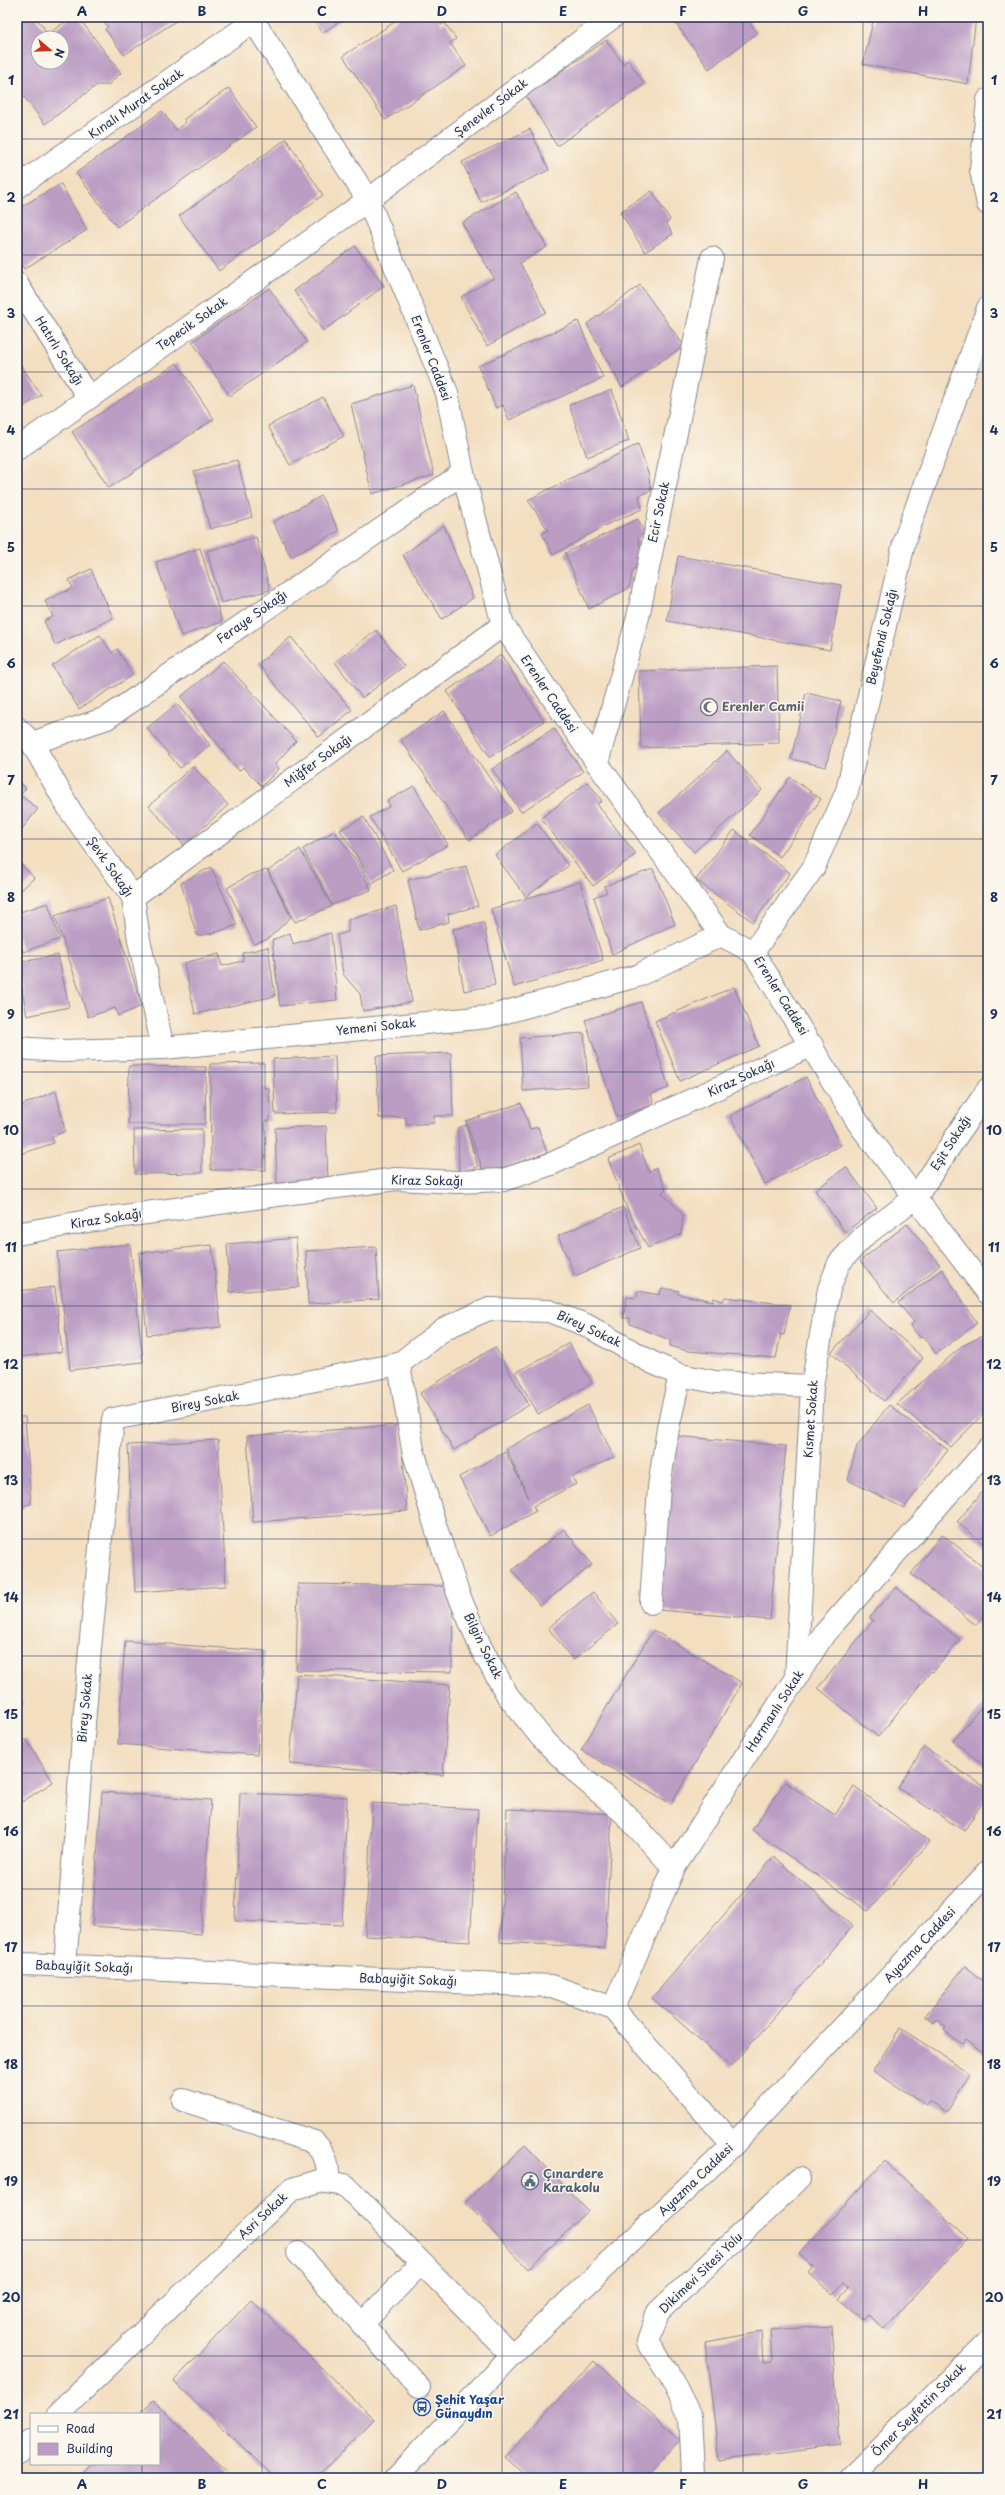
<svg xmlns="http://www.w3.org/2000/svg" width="1005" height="2495" viewBox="0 0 1005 2495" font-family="'Playpen Sans',sans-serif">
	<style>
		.building { fill: #bb9dc4; fill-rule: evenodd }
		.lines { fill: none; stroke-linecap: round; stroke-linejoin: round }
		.minor-casing { stroke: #87868f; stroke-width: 24 }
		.minor { stroke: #fff; stroke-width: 22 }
		.grid { fill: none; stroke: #1b2f5e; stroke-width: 1; stroke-opacity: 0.55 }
		.labels { text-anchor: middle; stroke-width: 3; stroke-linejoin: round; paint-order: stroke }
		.street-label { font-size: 12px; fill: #1b2f5e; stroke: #fbf7ec }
		.worship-label { font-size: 12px; font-weight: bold; fill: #5b616d; stroke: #fbf7ec; text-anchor: start }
		.service-label { font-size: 12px; font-weight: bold; fill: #4e5e75; stroke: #fbf7ec; text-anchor: start }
		.transit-label { font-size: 12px; font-weight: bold; fill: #164399; stroke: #fbf7ec; text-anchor: start }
		.neatline { fill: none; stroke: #1b2f5e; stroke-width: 1.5 }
		.grid-label { font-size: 13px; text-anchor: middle; font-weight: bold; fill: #1b2f5e }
	</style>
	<rect width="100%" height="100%" fill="#fbf7ec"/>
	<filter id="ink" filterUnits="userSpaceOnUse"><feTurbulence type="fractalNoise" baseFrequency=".025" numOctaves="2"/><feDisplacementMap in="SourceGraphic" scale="8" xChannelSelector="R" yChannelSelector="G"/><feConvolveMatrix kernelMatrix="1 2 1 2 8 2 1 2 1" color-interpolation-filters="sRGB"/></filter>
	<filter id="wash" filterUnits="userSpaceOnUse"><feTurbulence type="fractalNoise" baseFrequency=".012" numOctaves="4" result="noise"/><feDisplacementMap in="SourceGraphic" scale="16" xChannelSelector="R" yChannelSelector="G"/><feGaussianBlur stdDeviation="0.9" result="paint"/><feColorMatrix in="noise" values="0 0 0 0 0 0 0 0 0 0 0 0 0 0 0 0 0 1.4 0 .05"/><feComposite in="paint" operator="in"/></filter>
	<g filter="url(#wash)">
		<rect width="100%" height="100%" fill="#f3dec0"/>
		<g id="blocks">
			<!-- building -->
			<g class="building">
				<path d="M17 17H36L48 34 72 17H78L121 73 108 85H97L45 124 17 88ZM38 38H62V62H38Z"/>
				<path d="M100 17H182L124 55 105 29 108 27Z"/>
				<path d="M311 17H346L322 33Z"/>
				<path d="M402 17H436L441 25 445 23 456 39 450 43 466 66 385 120 343 56Z"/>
				<path d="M671 17H746L757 33 709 69Z"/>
				<path d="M874 17H976L968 84 863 64Z"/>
				<path d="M606 40 623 64 628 60 645 84 557 146 526 96Z"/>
				<path d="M229 88 256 127 117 227 76 173 162 111 176 130 186 122 184 119Z"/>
				<path d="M530 129 549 170 481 202 462 162Z"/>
				<path d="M286 139 323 195 219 271 179 216Z"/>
				<path d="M61 184 87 230 24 269 17 258V209Z"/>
				<path d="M652 191 670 220 666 223 673 234 645 252 620 212Z"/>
				<path d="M516 192 547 247 520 263 546 312 487 346 461 297 494 278 462 223Z"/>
				<path d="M355 246 384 286 323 331 294 291Z"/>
				<path d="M640 285 684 346 622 387 587 324Z"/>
				<path d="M269 288 307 342 230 396 192 342Z"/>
				<path d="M578 321 603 378 509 420 503 405 496 408 478 366Z"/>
				<path d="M17 359 41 395 17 411Z"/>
				<path d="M177 363 214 419 109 488 72 432Z"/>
				<path d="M413 385 434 475 372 494 351 404Z"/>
				<path d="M612 390 629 441 587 457 569 405Z"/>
				<path d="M323 397 344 436 290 465 268 426Z"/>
				<path d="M638 444 648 473 651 490 639 496 642 509 608 524 553 555 542 534 548 530 528 500Z"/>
				<path d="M237 460 252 517 210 529 194 471Z"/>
				<path d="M321 496 339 531 291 557 273 522Z"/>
				<path d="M638 519 644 533 638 538 644 562 633 570 629 588 589 609 565 553Z"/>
				<path d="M444 525 473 598 442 619 403 555Z"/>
				<path d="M256 537 270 590 221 603 207 551Z"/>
				<path d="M200 548 222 622 181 636 156 562Z"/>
				<path d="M678 556 841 585 830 650 667 621Z"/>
				<path d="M91 569 113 618 55 645 44 621 53 617 45 601 73 588 69 580Z"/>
				<path d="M376 630 404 666 362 698 335 662Z"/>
				<path d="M100 635 112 653 117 649 133 675 79 709 52 666Z"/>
				<path d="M291 637 352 710 319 737 258 664Z"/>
				<path d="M501 655 544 721 490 757 447 691Z"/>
				<path d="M223 661 296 741 275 764 279 769 262 786 243 767 239 771 181 697Z"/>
				<path d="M777 666 779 743 641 748 639 671Z"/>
				<path d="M806 693 841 701 826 767 791 759Z"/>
				<path d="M177 704 210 745 180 768 147 728Z"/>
				<path d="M444 711 512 811 469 840 401 740Z"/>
				<path d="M554 728 583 772 521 812 492 769Z"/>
				<path d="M727 751 762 790 694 852 659 813Z"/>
				<path d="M193 766 228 805 184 845 149 806Z"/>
				<path d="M790 777 821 799 780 857 750 835Z"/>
				<path d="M17 781 26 788 20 795 38 809 17 835Z"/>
				<path d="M588 782 602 801 597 804 636 854 593 886 541 818Z"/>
				<path d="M414 786 448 845 402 871 370 817 390 806 387 801Z"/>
				<path d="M364 817 393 870 371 884 360 861 340 830Z"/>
				<path d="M537 823 568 866 526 897 495 855Z"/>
				<path d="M734 830 790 873 753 922 696 880Z"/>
				<path d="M334 831 359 864 371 890 332 905 303 849Z"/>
				<path d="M300 849 332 906 295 922 268 871Z"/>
				<path d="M17 860 34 878 17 894Z"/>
				<path d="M466 866 478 906 448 914 449 922 419 930 408 880Z"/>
				<path d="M211 867 237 925 214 933 197 936 181 883Z"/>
				<path d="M653 869 675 924 612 954 594 897 607 892 604 886Z"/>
				<path d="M267 870 291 917 268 939 254 944 227 888 251 874Z"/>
				<path d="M580 882 603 960 514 987 491 909Z"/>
				<path d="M108 898 142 1006 118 1016 115 1008 88 1017 55 916Z"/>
				<path d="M48 903 60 939 23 952 17 934V913Z"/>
				<path d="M396 906 412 1002 363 1011 360 994 343 974 337 935 348 932V920Z"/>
				<path d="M484 923 495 985 464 991 453 929Z"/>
				<path d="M290 933 293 944 331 933 337 1000 280 1006 272 940Z"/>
				<path d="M268 947 275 996 195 1014 184 963 219 954 222 966 243 961V953Z"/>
				<path d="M58 955 69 1007 27 1016 17 963Z"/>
				<path d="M734 987 759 1046 680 1081 655 1021Z"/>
				<path d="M641 1002 669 1088 651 1094 654 1105 617 1117 585 1020Z"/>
				<path d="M584 1033 588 1086 523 1091 520 1038Z"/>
				<path d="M451 1053 453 1116H434V1123L406 1125V1117L379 1118 376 1056Z"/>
				<path d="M335 1056 337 1112 275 1114 273 1059Z"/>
				<path d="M264 1063V1088H269L270 1121H265L266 1170H211L210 1064Z"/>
				<path d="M129 1066 206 1067 205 1124H128Z"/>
				<path d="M806 1077 841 1145 765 1184 730 1116Z"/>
				<path d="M56 1091 65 1131 52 1137 54 1143 17 1155V1107Z"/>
				<path d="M521 1103 530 1129 538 1127 547 1153 484 1174 466 1121Z"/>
				<path d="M466 1125 478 1167 459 1172 458 1128Z"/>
				<path d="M326 1126 328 1182 277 1184 275 1128Z"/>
				<path d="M202 1129V1173L135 1174 134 1130Z"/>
				<path d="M639 1145 649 1172 656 1168 666 1189 662 1193 683 1214 681 1234 648 1248 628 1211 608 1159Z"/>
				<path d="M846 1167 877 1208 845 1232 815 1190Z"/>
				<path d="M623 1207 640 1248 575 1276 558 1236Z"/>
				<path d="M907 1224 940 1265 894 1303 860 1261Z"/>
				<path d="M296 1238 299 1287 230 1292 227 1244Z"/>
				<path d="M130 1244 143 1362 70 1370 57 1252Z"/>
				<path d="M212 1245 221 1327 147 1335 139 1253Z"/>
				<path d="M376 1247 379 1299 308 1304 306 1251Z"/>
				<path d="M942 1269 977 1323 936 1354 924 1336 921 1338 910 1326 914 1322 898 1303Z"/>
				<path d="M55 1287 62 1352 17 1357V1291Z"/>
				<path d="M662 1288 679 1291 678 1294 713 1301V1298L723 1301 725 1297 790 1305 784 1335 781 1334 776 1358 688 1351 670 1346V1340L630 1324V1318H623L627 1297 636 1298 638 1291 660 1295Z"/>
				<path d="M870 1310 923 1358 884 1401 831 1353Z"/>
				<path d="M983 1336 988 1342V1409L951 1447 897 1404 962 1346Z"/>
				<path d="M569 1343 592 1383 538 1414 515 1373Z"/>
				<path d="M495 1347 529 1405 454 1450 420 1393Z"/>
				<path d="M588 1405 614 1457 572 1477 576 1484 533 1506 536 1511 490 1536 459 1477 505 1452 529 1498 506 1449Z"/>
				<path d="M889 1405 948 1450 904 1508 848 1480 857 1446Z"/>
				<path d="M17 1417H25L31 1504 26 1505 17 1513Z"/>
				<path d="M400 1425 407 1511 253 1522 247 1436Z"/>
				<path d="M675 1436 786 1446 770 1620 659 1610Z"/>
				<path d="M218 1440 226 1586 135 1592 128 1445Z"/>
				<path d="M988 1485V1548L957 1522Z"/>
				<path d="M564 1529 592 1565 540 1606 512 1570Z"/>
				<path d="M942 1534 988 1571V1609L976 1625 911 1574Z"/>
				<path d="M298 1584 453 1586 452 1672 296 1670Z"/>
				<path d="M896 1587 960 1640 933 1672 931 1671 878 1737 818 1688 873 1621 870 1618Z"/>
				<path d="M593 1592 618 1624 573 1660 548 1628Z"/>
				<path d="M653 1630 742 1683 671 1804 581 1750Z"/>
				<path d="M125 1641 265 1651 257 1755 118 1744Z"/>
				<path d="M297 1674 450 1685 443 1775 290 1764Z"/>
				<path d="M17 1695 23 1704 17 1709Z"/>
				<path d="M987 1700 988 1701V1768L953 1741Z"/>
				<path d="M26 1739 53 1782 20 1803 17 1798V1745Z"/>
				<path d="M924 1747 988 1789V1794L964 1831 898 1788Z"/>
				<path d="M785 1782 835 1815 854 1786 930 1842 868 1911 752 1830Z"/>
				<path d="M102 1792 211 1800 201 1934 92 1926Z"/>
				<path d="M240 1793 347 1797 342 1925 235 1921Z"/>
				<path d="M372 1803 478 1809 470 1942 365 1936Z"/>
				<path d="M507 1809 612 1814 605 1948 500 1942Z"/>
				<path d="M774 1857 853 1926 731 2067 652 1998Z"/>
				<path d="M965 1966 988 1984V2049L984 2054 965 2040 962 2044 944 2030 946 2027 936 2019 934 2023 925 2016Z"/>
				<path d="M900 2028 971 2074 947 2112 930 2101 927 2105 873 2071Z"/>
				<path d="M525 2145 588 2211 528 2269 465 2202Z"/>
				<path d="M885 2161 968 2238 884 2329 868 2315 863 2320 839 2299 849 2288 843 2283 833 2295 809 2273 814 2268 799 2254Z"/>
				<path d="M251 2300 374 2419 317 2478H275L174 2381Z"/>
				<path d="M831 2326 840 2444 719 2461 705 2342 761 2332 763 2362 772 2361 770 2330Z"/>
				<path d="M594 2361 680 2440 645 2478H528L505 2457Z"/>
				<path d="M153 2400 233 2478H77L91 2464H159V2414H139Z"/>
			</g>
		</g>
	</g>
	<g filter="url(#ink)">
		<use href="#blocks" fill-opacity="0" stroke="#87868f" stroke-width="1"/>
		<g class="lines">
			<!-- minor casing -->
			<g class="minor-casing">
				<g id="minor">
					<path d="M251 17 368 200 447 393 463 473 503 625 597 763 721 935 753 952 859 1124 988 1293"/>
					<path d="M988 100 981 170 988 204"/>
					<path d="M17 187 254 21"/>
					<path d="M17 284 88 397"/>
					<path d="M17 449 368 200 613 17"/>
					<path d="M17 728 32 743 71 812 133 897 139 940 163 1048"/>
					<path d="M32 743 107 718 463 473"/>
					<path d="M597 763 638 617 712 258"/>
					<path d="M133 897 503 625"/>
					<path d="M753 952 814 867 847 791 905 539 988 308"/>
					<path d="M17 1048 62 1051 163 1048 488 1017 637 976 721 935"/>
					<path d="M17 1234 87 1221 396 1179 457 1182 503 1180 551 1164 812 1045"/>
					<path d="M399 1364 413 1450 435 1525 458 1593 481 1648 508 1696 541 1737 579 1775 624 1813 674 1868"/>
					<path d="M651 1603 659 1487 668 1428 680 1375"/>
					<path d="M796 1678 812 1386 829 1289 839 1263 864 1236 916 1197 988 1089"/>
					<path d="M17 1966 23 1964 552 1986 613 2008 733 2145"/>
					<path d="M65 1966 90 1648 113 1419 399 1364 445 1328 489 1309 549 1311 586 1325 651 1362 680 1375 715 1382 812 1386"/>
					<path d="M613 2008 674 1868 824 1634 988 1449"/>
					<path d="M183 2100 314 2142C326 2154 329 2166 328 2182"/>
					<path d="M298 2253 419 2387"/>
					<path d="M362 2324 421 2263"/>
					<path d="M58 2414 292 2189 319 2181 345 2185 512 2355"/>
					<path d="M18 2454 31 2441"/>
					<path d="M693 2473 690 2416 670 2376 648 2342 658 2312 799 2179"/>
					<path d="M395 2478 512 2355 733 2145 988 1872"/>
					<path d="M850 2478 988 2342"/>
				</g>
			</g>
			<!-- minor -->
			<use href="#minor" class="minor"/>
		</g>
	</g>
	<!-- grid -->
	<path class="grid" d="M142 17V2414M262 17V2478M382 17V2478M502 17V2478M623 17V2478M743 17V2478M863 17V2478M17 139H988M17 255H988M17 372H988M17 489H988M17 606H988M17 722H988M17 839H988M17 956H988M17 1072H988M17 1189H988M17 1306H988M17 1423H988M17 1539H988M17 1656H988M17 1773H988M17 1889H988M17 2006H988M17 2123H988M17 2240H988M17 2356H988M142 2464V2478"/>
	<!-- icons -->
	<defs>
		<g id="mosque-ring" transform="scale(0.9)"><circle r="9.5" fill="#fbf7ec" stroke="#6b7280" stroke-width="1.5"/><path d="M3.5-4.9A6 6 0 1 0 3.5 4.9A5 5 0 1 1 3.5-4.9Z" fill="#6b7280"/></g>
		<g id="civic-ring" transform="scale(0.9)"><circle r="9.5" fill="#fbf7ec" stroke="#5c6f8a" stroke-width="1.5"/><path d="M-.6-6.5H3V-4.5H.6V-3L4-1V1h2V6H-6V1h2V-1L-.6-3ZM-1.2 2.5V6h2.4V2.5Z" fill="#5c6f8a"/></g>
		<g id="bus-ring" transform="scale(0.9)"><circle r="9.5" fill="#fbf7ec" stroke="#1a4fb4" stroke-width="1.5"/><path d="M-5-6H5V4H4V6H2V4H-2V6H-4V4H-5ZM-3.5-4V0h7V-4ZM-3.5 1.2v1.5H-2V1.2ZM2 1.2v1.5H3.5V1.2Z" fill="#1a4fb4"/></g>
	</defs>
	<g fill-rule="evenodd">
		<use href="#mosque-ring" x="709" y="707"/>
		<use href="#civic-ring" x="530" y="2181"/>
		<use href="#bus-ring" x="422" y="2407"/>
	</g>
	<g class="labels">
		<!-- street labels -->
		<g class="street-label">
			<text transform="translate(136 104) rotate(-35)" y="4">Kınalı Murat Sokak</text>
			<text transform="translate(491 108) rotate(-37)" y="4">Şenevler Sokak</text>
			<text transform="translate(192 324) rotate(-35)" y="4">Tepecik Sokak</text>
			<text transform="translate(59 351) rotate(58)" y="4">Hatırlı Sokağı</text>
			<text transform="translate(431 358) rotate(69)" y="4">Erenler Caddesi</text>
			<text transform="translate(659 512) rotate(-78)" y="4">Ecir Sokak</text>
			<text transform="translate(252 617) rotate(-35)" y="4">Feraye Sokağı</text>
			<text transform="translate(882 637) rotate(-77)" y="4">Beyefendi Sokağı</text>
			<text transform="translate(549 694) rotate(56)" y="4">Erenler Caddesi</text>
			<text transform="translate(318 761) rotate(-36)" y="4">Miğfer Sokağı</text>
			<text transform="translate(110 867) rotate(55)" y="4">Şevk Sokağı</text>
			<text transform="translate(781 996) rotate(58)" y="4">Erenler Caddesi</text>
			<text transform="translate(376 1027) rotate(-6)" y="4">Yemeni Sokak</text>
			<text transform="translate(741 1078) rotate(-25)" y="4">Kiraz Sokağı</text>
			<text transform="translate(951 1143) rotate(-57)" y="4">Eşit Sokağı</text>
			<text transform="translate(427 1181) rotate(1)" y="4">Kiraz Sokağı</text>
			<text transform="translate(106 1219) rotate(-9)" y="4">Kiraz Sokağı</text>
			<text transform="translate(589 1329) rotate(25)" y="4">Birey Sokak</text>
			<text transform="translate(205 1402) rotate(-11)" y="4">Birey Sokak</text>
			<text transform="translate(811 1419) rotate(-86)" y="4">Kısmet Sokak</text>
			<text transform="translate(483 1646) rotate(64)" y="4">Bilgin Sokak</text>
			<text transform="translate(85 1708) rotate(-85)" y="4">Birey Sokak</text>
			<text transform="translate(775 1711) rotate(-57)" y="4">Harmanlı Sokak</text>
			<text transform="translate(920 1945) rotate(-47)" y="4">Ayazma Caddesi</text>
			<text transform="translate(84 1967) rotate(2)" y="4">Babayiğit Sokağı</text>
			<text transform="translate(408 1980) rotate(2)" y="4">Babayiğit Sokağı</text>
			<text transform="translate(696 2180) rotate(-44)" y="4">Ayazma Caddesi</text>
			<text transform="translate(263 2216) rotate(-43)" y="4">Asri Sokak</text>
			<text transform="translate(701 2273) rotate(-44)" y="4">Dikimevi Sitesi Yolu</text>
			<text transform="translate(919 2410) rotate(-45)" y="4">Ömer Seyfettin Sokak</text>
		</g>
		<!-- worship labels -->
		<g class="worship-label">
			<text x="722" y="711">Erenler Camii</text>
		</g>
		<!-- service labels -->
		<g class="service-label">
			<text x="543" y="2178">Çınardere<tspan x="543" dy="14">Karakolu</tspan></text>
		</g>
		<!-- transit labels -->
		<g class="transit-label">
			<text x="435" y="2404">Şehit Yaşar<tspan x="435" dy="14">Günaydın</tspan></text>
		</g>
	</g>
	<!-- margin -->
	<rect width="1005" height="2495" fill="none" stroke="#fbf7ec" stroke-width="44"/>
	<!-- legend -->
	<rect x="30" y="2413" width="130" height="52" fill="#fbf7ec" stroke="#a1a7b3"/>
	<rect x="38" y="2426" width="20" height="6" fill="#ffffff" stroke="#a1a7b3"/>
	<text x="66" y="2433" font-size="12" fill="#1b2f5e">Road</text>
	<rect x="38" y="2443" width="20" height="12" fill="#bb9dc4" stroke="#a1a7b3"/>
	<text x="66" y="2453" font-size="12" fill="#1b2f5e">Building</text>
	<!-- north arrow -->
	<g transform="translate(50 50) rotate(109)"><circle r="19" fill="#fbf7ec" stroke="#a1a7b3"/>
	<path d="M0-3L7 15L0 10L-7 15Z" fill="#c8321e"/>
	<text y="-6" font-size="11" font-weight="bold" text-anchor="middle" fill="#1b2f5e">N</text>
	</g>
	<rect x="22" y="22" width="961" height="2451" class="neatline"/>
	<g class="grid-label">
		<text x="82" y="16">A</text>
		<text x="202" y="16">B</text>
		<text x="322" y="16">C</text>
		<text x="442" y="16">D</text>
		<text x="563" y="16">E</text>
		<text x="683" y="16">F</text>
		<text x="803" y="16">G</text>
		<text x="923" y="16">H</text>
		<text x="11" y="85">1</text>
		<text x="994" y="85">1</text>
		<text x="11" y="202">2</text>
		<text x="994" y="202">2</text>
		<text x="11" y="318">3</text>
		<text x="994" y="318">3</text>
		<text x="11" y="435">4</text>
		<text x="994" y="435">4</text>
		<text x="11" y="552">5</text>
		<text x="994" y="552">5</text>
		<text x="11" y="668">6</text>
		<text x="994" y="668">6</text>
		<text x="11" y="785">7</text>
		<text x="994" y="785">7</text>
		<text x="11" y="902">8</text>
		<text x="994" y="902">8</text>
		<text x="11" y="1019">9</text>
		<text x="994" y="1019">9</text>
		<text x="11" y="1135">10</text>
		<text x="994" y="1135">10</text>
		<text x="11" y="1252">11</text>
		<text x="994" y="1252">11</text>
		<text x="11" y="1369">12</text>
		<text x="994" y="1369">12</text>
		<text x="11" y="1485">13</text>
		<text x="994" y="1485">13</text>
		<text x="11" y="1602">14</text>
		<text x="994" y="1602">14</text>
		<text x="11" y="1719">15</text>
		<text x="994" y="1719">15</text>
		<text x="11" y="1836">16</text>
		<text x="994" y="1836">16</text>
		<text x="11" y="1952">17</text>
		<text x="994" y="1952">17</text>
		<text x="11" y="2069">18</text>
		<text x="994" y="2069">18</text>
		<text x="11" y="2186">19</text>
		<text x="994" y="2186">19</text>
		<text x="11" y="2302">20</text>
		<text x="994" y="2302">20</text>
		<text x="11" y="2419">21</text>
		<text x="994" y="2419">21</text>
		<text x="82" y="2489">A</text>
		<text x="202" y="2489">B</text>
		<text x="322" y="2489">C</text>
		<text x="442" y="2489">D</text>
		<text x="563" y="2489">E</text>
		<text x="683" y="2489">F</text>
		<text x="803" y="2489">G</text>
		<text x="923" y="2489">H</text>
	</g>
</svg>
